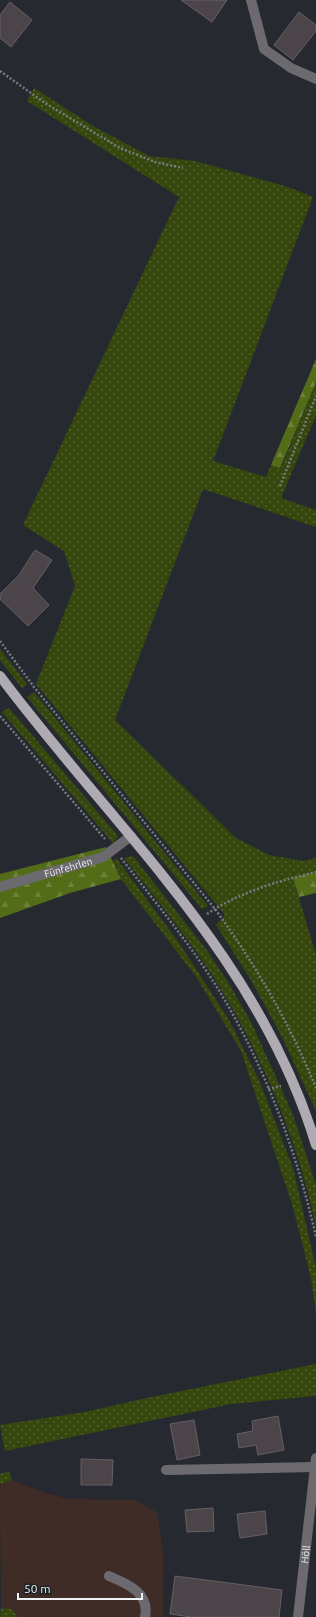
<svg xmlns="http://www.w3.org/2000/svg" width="316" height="1617" viewBox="0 0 316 1617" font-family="Ubuntu,sans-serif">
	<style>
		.commercial { fill: #3f2c27 }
		.grass { fill: url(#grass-dots) }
		.forest { fill: url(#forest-firs) }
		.building { fill: #4b454a; stroke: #665f65 }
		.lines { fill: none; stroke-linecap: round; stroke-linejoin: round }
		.path { stroke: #777b80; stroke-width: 2.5; stroke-dasharray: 2 2; stroke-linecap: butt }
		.minor { stroke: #6c6a6e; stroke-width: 10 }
		.major { stroke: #afabb2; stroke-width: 10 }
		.labels { text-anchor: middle; stroke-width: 3; stroke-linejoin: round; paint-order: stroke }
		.street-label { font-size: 10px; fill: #eff2f6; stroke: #1c2126 }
	</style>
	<defs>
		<pattern id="grass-dots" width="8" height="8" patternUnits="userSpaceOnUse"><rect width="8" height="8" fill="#36470e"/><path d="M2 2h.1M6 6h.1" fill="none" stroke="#536232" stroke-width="1.8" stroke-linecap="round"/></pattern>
		<pattern id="forest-firs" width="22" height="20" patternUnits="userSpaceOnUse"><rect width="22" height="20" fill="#536c18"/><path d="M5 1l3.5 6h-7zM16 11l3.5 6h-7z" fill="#6c813a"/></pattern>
	</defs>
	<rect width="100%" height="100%" fill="#262a30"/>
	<!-- commercial -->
	<path class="commercial" d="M12 1480 45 1493 69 1499 135 1500 157 1512 163 1551V1617H18L12 1609 1 1608 0 1484Z"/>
	<!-- grass -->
	<g class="grass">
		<path d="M34 88 93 126 149 156 195 161 285 186 313 197 213 461 266 477 271 465 281 468 316 382V415L281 498 316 510V527L203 489 115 720 236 838 269 855 303 861 316 858V872L293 878 316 955V1111L282 1037 251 980 216 925 225 915 36 684 75 586 64 551 23 525 179 197 27 101Z"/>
		<path d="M0 649 27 684 22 688 0 660Z"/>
		<path d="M34 692 208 906 202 909 27 697Z"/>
		<path d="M9 708 118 836 113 843 2 712Z"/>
		<path d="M133 856 208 952 231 987 252 1024 293 1115 316 1185V1226C298 1143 265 1061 221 989 192 942 157 900 124 858Z"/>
		<path d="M117 859 179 943 229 1020 259 1080 293 1168 316 1268V1314L311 1278 292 1204 241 1051 197 978 121 879 113 860Z"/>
		<path d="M316 1364V1396L231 1404 5 1451 0 1425 85 1412 142 1399Z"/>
		<path d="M9 1471 12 1480 0 1484V1474Z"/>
		<path d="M1 1608 12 1609 18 1617H0Z"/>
	</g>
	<!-- forest -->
	<g class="forest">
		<path d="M316 359V382L280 468 271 465Z"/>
		<path d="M106 847 121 879 70 893 0 918V874Z"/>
		<path d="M316 872V893L299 897 293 878Z"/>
	</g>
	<!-- building -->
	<g class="building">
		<path d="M181 0H227L212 22Z"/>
		<path d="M10 2 32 20 11 47 0 38V15Z"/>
		<path d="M299 12 316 25V31L293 60 274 45Z"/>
		<path d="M35 550 52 560 33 588 49 605 28 626 0 599V594L19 575Z"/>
		<path d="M278 1416 284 1450 258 1455 256 1445 239 1448 237 1434 253 1431 252 1421Z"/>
		<path d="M194 1420 200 1455 177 1460 170 1424Z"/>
		<path d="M81 1459 113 1460 112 1485H81Z"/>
		<path d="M213 1508 214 1531 187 1532 185 1510Z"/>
		<path d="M265 1511 267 1534 240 1538 237 1514Z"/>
		<path d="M175 1576 282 1590 279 1617H191L170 1614Z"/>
	</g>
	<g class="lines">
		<!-- path -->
		<g class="path">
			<path d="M0 71 45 103 120 148 155 162 183 168"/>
			<path d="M280 486 316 396"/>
			<path d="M0 641 34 687 215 909C257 967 289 1022 316 1088"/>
			<path d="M0 716 105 839"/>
			<path d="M121 858C155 902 191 945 220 992 265 1067 297 1152 316 1237"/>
			<path d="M207 914C240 892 278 881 316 872"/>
			<path d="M268 1089 281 1086"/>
		</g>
		<!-- minor -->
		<g class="minor">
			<path d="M251 0 264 49 291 68 316 79"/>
			<path id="s1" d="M0 887 103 857 131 836"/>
			<path d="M166 1470 314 1467"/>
			<path d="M109 1576C128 1584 150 1593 145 1617"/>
			<path id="s2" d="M298 1617 316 1458"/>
		</g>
		<!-- major -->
		<path class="major" d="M0 676C115 830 258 954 316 1145"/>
	</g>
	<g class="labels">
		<!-- street labels -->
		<g class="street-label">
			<text dy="4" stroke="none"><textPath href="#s1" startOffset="71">Fünfehrlen</textPath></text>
			<text dy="4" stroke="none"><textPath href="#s2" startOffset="63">Höll</textPath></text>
		</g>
	</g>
	<!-- scale -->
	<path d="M18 1593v6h124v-6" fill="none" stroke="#eff2f6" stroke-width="2"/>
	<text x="24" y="1593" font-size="12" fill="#eff2f6" stroke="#1c2126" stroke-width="3" paint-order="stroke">50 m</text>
</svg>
